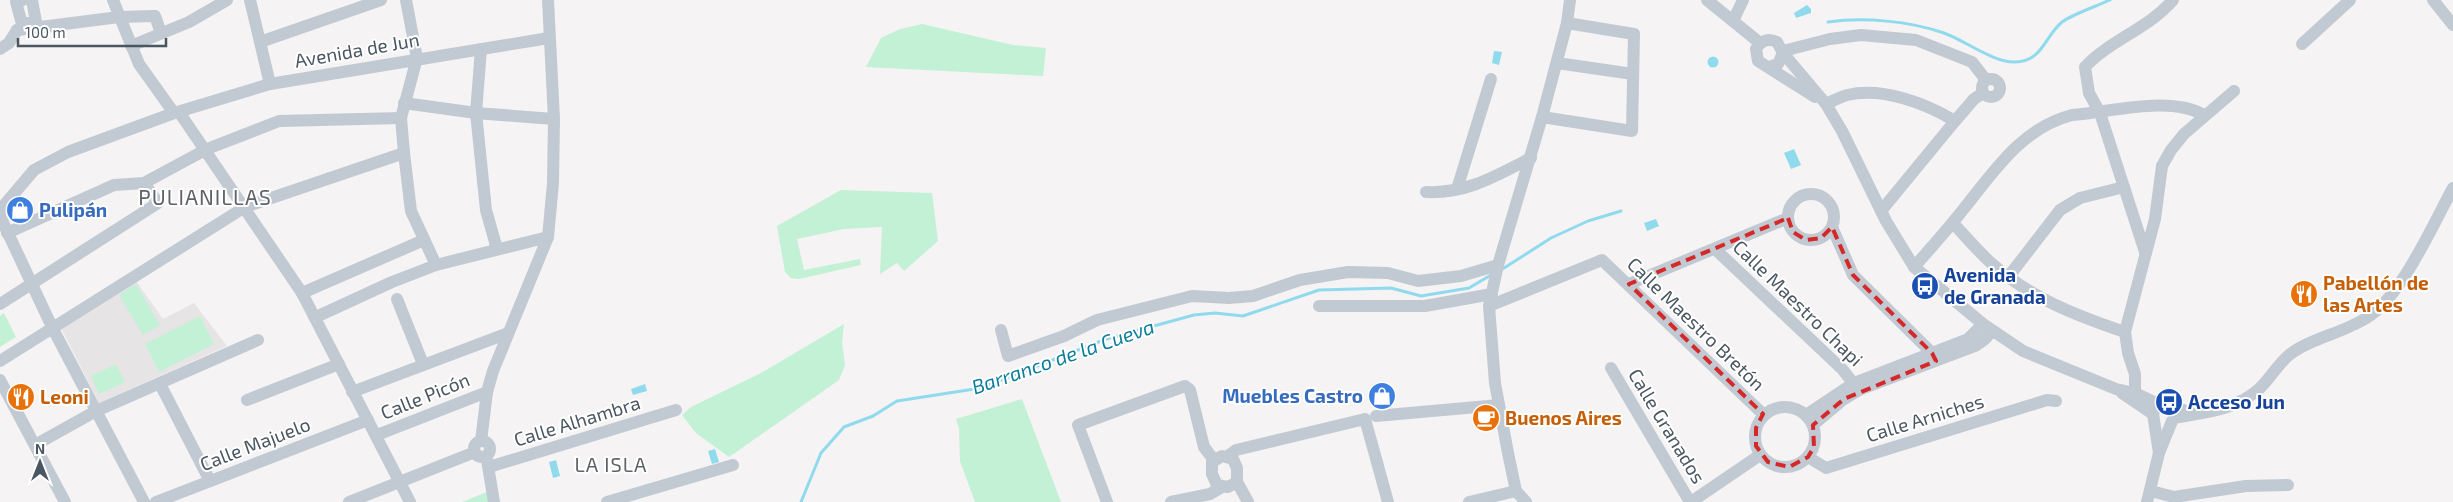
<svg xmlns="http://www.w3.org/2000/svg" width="2453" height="502" viewBox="0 0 2453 502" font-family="'Exo 2',sans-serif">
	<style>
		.education { fill: #e6e4e5 }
		.green { fill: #c3f1d5 }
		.water { fill: #90daee }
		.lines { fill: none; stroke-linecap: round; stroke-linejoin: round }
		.stream { stroke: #90daee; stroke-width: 3 }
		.minor { stroke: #c1cad2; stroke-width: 12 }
		.marked { fill: none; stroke: #d62828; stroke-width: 4; stroke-dasharray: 10 6; stroke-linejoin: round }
		.labels { text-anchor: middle; stroke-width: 4; stroke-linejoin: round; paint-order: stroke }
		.street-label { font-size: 19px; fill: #4a5661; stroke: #fff }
		.shop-label { font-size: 19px; font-weight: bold; fill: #366cbe; stroke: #fff; text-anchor: start }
		.transit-label { font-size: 19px; font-weight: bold; fill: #164399; stroke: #fff; text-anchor: start }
		.food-label { font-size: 19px; font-weight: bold; fill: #c56008; stroke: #fff; text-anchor: start }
		.water-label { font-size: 20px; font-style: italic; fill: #0c7c9b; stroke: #fff }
		.neighbourhood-label { font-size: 20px; letter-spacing: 1px; fill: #5f6368; stroke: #fff }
		.quarter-label { font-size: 21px; letter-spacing: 1px; fill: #5f6368; stroke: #fff }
	</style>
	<rect width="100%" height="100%" fill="#f5f3f3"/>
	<!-- education -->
	<path class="education" d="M136 281 163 319 194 303 227 346 99 403 61 328Z"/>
	<!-- green -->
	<g class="green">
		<path d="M922 24 1013 45 1046 48 1043 76 866 67 881 38 900 29Z"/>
		<path d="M841 190 932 193 938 241 904 271 897 263 880 274 882 227 844 229 797 239 804 270 860 259 861 265 799 279 791 278 785 272 777 226Z"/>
		<path d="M136 284 160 325 143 335 119 295Z"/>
		<path d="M4 313 16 337 0 347V316Z"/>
		<path d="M200 316 214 344 159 372 145 344Z"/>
		<path d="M844 324 842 342 845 365 839 380 729 457 696 433 682 415 691 407 761 373Z"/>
		<path d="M116 364 125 382 99 394 91 376Z"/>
		<path d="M1022 399 1061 502H975L960 461 959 428 956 419Z"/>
		<path d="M487 492 489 502H462Z"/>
	</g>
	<!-- water -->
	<g class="water">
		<path d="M1807 5 1811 9V13L1796 18 1794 13Z"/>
		<path d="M1494 51 1502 52 1499 65 1492 63Z"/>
		<circle cx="1713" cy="62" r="5.5"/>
		<path d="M1794 149 1801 165 1791 169 1784 153Z"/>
		<path d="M1656 219 1659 226 1647 231 1644 223Z"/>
		<path d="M645 384 647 391 633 395 631 389Z"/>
		<path d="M715 449 719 462 712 464 708 451Z"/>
		<path d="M556 460 560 476 553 478 549 462Z"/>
	</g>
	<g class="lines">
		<!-- stream -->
		<g class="stream">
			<path d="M1828 22C1865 17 1909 21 1944 33 1964 40 1994 63 2015 62 2043 61 2044 37 2062 22 2073 14 2097 6 2110 0"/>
			<path d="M1501 270 1551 238 1588 221 1621 211"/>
			<path d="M801 502 821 453 844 427 873 416 897 401 981 388 1106 339 1194 315 1215 313 1243 316 1319 290 1391 288 1421 296 1469 288 1491 275"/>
		</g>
		<!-- minor -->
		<g class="minor">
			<path d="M23 0 16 2 22 24 36 22 32 0"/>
			<path d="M113 0 139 64 174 113"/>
			<path d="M250 0 270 84"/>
			<path d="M406 0 417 58 401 118 404 153 411 211 436 265"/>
			<path d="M1707 0 1760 43"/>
			<path d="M2433 0 2453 25"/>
			<path d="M1733 21 1743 0"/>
			<path d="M17 30 119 17 155 16 161 33"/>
			<path d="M260 42 381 0"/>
			<path d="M2302 44 2350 0"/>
			<path d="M131 46 189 22 227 0"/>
			<path d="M0 49 9 43 17 30"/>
			<path d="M481 49 476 113 486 210 497 249"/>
			<path d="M1783 51 1830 39 1861 35 1916 40 1972 62 1986 80"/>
			<path d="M1783 53 1826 104 1842 131 1886 221 1914 267 1983 324 2023 351 2116 389 2135 393 2158 404"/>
			<path d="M1557 63 1633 74"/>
			<path d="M1769 67 1778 64 1783 53 1777 42C1769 38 1761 40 1756 49L1758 61 1815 97"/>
			<circle cx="1991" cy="88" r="9"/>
			<path d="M404 103 476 113 554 119"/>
			<path d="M1826 104C1833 101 1840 97 1847 95 1883 87 1925 103 1955 121"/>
			<path d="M179 112 302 293 410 502"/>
			<path d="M1542 117 1632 131 1634 34 1567 23"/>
			<path d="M1457 189 1491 79"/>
			<path d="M1426 192C1466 194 1496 176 1531 158"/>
			<circle cx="1811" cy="217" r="23"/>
			<path d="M0 210 34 170 68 152 174 113 270 84 549 38"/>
			<path d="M1881 211 1955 121 1974 99 1983 93"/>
			<path d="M0 216 52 327 144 502"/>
			<path d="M1953 223C1965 236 1977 250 1990 262 2028 297 2077 316 2125 332"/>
			<path d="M1832 227 1853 275 1932 353 1935 358"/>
			<path d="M7 233 114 185 144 183 207 149 279 121 401 118"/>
			<path d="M1715 249 1842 369 1859 390"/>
			<path d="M2145 252 2100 113 2089 93 2085 67C2110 40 2148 29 2173 0"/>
			<path d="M1914 267C1930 249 1947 230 1962 211 1993 173 2021 128 2072 115 2111 112 2170 95 2204 115"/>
			<path d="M2009 276 2060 210 2080 198 2124 187"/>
			<path d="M1629 284 1788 218"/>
			<path d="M302 293 424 240"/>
			<path d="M397 299 423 364"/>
			<path d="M0 304 158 203 144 183"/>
			<path d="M1319 306H1425L1492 294"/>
			<path d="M1489 306 1602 260 1764 415"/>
			<path d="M316 317 392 282 436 265 548 237"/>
			<path d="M1001 330 1008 356 1064 336 1097 320 1192 296 1229 298 1253 296 1300 280 1348 272 1388 273 1418 281 1461 276 1498 265"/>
			<path d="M0 361 245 207 404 153"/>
			<path d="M1611 368 1690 502"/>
			<path d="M0 380 65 502"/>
			<path d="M160 384 210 481"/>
			<path d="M352 392 508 333"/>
			<path d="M2122 393 2153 414"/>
			<path d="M2135 393V374L2128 353 2125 332 2155 219 2162 166 2171 150 2184 134 2234 91"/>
			<path d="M247 400 339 364"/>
			<circle cx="1785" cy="437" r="30"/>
			<path d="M1806 415 1854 383 1968 339 1983 324"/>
			<path d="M1376 416 1499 405"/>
			<path d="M2174 418C2204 412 2234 411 2259 389 2270 379 2277 365 2289 355 2312 337 2346 333 2371 315 2404 291 2433 224 2453 188"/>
			<path d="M1813 425 1844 399 1859 390 1975 346 1985 339 1992 331"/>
			<path d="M377 435 487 392"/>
			<path d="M481 441 487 392 493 371 548 237 553 183 554 119 548 0"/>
			<circle cx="482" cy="449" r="8"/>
			<path d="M35 445 96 411 258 340"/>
			<path d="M2159 453 2153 414 2156 407 2165 403 2194 414"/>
			<path d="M1222 456 1233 459 1237 468V482L1228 487 1217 485 1212 474V462Z"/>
			<path d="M1228 456 1236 450 1365 419 1388 502"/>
			<path d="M1808 457 1826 468 2047 400 2056 401"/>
			<path d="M487 460 494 502"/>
			<path d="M489 467 676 410"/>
			<path d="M1237 482 1248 502"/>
			<path d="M2151 491 2174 497 2246 486 2288 485"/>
			<path d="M156 502 368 420"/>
			<path d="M349 502 475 452"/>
			<path d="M607 502 733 465"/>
			<path d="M1107 502 1078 425 1185 386 1190 390 1204 447 1214 460"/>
			<path d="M1171 502 1210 494 1222 487"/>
			<path d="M1469 502 1516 491"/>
			<path d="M1526 502 1516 491 1508 453 1495 383 1489 306 1498 265 1542 117 1567 23 1570 0"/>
			<path d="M1691 502 1760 455"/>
			<path d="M2147 502 2159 453 2172 421"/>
		</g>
	</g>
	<!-- marked area -->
	<path class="marked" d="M1788 218 1793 232 1806 240 1821 238 1832 227 1853 275 1932 353 1936 361 1844 399 1813 425 1814 447 1808 457 1789 467 1768 462 1756 446V428L1763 414 1629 284Z"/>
	<!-- icons -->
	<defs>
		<g id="shop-disc" transform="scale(1.4375)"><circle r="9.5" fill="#3f7fe0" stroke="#fff"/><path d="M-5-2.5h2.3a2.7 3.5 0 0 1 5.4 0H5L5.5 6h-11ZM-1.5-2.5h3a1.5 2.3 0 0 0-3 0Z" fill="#fff"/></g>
		<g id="bus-disc" transform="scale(1.4375)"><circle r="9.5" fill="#1a4fb4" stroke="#fff"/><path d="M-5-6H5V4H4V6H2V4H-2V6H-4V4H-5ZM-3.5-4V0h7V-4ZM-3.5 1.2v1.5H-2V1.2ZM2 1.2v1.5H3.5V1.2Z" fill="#fff"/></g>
		<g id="restaurant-disc" transform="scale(1.4375)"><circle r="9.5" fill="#e8710a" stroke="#fff"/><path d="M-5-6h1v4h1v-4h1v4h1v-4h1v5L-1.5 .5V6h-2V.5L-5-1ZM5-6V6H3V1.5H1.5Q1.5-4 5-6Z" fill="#fff"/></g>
		<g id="cafe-disc" transform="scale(1.4375)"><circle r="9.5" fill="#e8710a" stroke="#fff"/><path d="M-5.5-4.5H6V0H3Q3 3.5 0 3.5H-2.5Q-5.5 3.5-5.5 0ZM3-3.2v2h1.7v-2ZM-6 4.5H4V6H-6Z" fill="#fff"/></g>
	</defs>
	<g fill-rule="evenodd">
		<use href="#shop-disc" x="20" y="210"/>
		<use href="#bus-disc" x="1925" y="286"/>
		<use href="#restaurant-disc" x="2304" y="294"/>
		<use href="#shop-disc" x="1382" y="396"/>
		<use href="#restaurant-disc" x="21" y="397"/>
		<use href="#bus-disc" x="2169" y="402"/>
		<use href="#cafe-disc" x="1486" y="418"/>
	</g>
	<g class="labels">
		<!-- street labels -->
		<g class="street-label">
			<text transform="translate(357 50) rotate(-10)" y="7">Avenida de Jun</text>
			<text transform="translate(1798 303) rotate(44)" y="7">Calle Maestro Chapi</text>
			<text transform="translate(1696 324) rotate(44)" y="7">Calle Maestro Bretón</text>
			<text transform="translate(425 396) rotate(-22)" y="7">Calle Picón</text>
			<text transform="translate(1925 418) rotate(-17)" y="7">Calle Arniches</text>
			<text transform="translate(577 421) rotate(-17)" y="7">Calle Alhambra</text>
			<text transform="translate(1667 426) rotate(59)" y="7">Calle Granados</text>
			<text transform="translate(255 444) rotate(-21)" y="7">Calle Majuelo</text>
		</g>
		<!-- shop labels -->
		<g class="shop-label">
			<text x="39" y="217">Pulipán</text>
			<text x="1363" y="403" text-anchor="end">Muebles Castro</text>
		</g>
		<!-- transit labels -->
		<g class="transit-label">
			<text x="1944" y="282">Avenida<tspan x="1944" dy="22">de Granada</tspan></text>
			<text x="2188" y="409">Acceso Jun</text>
		</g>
		<!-- food labels -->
		<g class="food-label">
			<text x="2323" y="290">Pabellón de<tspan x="2323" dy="22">las Artes</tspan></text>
			<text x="40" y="404">Leoni</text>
			<text x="1505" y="425">Buenos Aires</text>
		</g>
		<!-- water labels -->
		<g class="water-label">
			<text transform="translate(1063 357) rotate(-19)" y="7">Barranco de la Cueva</text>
		</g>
		<!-- neighbourhood labels -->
		<g class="neighbourhood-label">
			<text x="611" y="472">LA ISLA</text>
		</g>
		<!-- quarter labels -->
		<g class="quarter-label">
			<text x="205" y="205">PULIANILLAS</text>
		</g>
	</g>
	<!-- north arrow -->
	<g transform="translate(40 462)" stroke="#ffffff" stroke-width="4" paint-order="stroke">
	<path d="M0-4L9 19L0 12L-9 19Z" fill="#4a5661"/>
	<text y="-8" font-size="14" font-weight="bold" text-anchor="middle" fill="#4a5661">N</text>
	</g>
	<!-- scale -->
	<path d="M18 38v8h148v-8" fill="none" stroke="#4a5661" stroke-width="2.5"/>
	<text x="25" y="38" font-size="15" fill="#4a5661" stroke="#ffffff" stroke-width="4" paint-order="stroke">100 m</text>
</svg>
